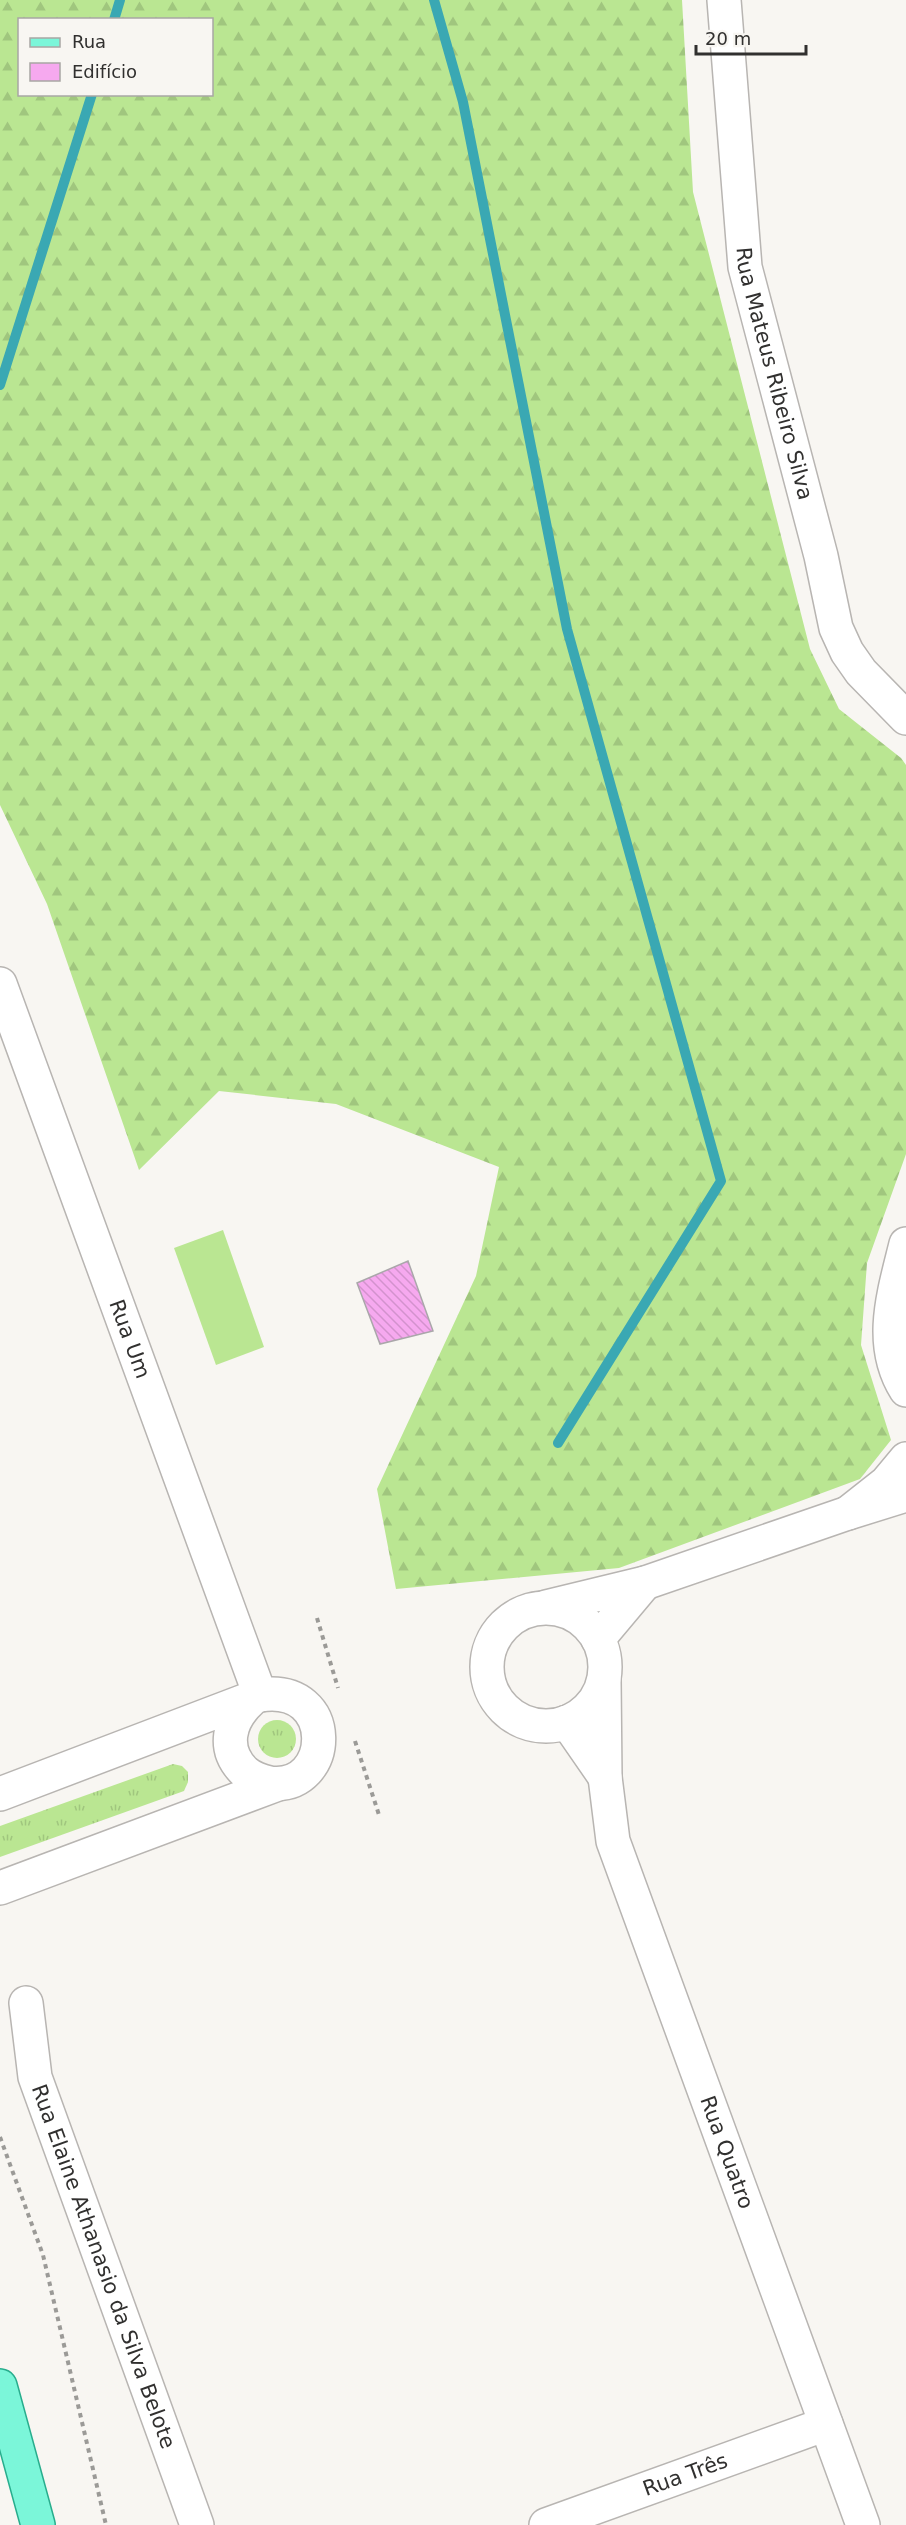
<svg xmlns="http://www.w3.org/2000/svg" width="906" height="2525" viewBox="0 0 906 2525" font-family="'DejaVu Sans',sans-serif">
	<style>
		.grass { fill: url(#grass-tufts) }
		.forest { fill: url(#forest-firs); fill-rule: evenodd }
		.pitch { fill: #bae692 }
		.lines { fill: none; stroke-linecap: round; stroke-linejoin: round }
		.stream { stroke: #3aa8b3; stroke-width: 10 }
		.building { fill: url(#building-back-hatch); stroke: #aaa7aa; stroke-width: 1.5 }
		.minor-casing { stroke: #b8b5b2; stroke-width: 36 }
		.primary-casing { stroke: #28ad8d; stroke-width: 36 }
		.path { stroke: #9b9a97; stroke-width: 4; stroke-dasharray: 4.5 4.5; stroke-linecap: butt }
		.minor { stroke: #fff; stroke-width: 33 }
		.primary { stroke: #7bf6d9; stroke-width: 33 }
		.labels { text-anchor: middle; stroke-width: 6; stroke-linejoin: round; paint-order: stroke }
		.street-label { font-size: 21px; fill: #31302f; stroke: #f8f6f2 }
	</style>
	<defs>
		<pattern id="grass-tufts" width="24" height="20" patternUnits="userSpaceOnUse" patternTransform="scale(1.5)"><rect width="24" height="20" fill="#bae692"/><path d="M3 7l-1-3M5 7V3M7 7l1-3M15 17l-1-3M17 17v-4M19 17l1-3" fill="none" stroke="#a0c67e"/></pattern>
		<pattern id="forest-firs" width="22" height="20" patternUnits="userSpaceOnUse" patternTransform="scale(1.5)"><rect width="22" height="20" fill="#bae692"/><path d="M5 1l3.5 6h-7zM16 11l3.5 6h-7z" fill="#a0c67e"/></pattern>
		<pattern id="building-back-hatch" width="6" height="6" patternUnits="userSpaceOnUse" patternTransform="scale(1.5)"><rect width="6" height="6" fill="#f6a9ef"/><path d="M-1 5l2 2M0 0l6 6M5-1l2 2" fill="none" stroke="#d392cd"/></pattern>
	</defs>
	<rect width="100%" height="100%" fill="#f8f6f2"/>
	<!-- grass -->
	<g class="grass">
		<circle cx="277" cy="1739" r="19"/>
		<path d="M173 1764 182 1766 188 1772V1782L184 1791 0 1857V1826Z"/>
	</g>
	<!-- forest -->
	<path class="forest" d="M0 0H682L693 192 810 649 839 709 901 758 906 765V1154L867 1263 861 1345 891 1440 860 1479 619 1568 396 1589 377 1489 476 1276 499 1167 336 1104 219 1091 139 1170 47 904 0 805ZM20 20H212V94H20Z"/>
	<!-- pitch -->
	<path class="pitch" d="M223 1230 264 1347 216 1365 174 1248Z"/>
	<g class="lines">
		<!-- stream -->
		<g class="stream">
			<path d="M434 0 463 102 567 629 721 1181 558 1443"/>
			<path d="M114 20 120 0"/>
			<path d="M0 385 92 94"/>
		</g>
	</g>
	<!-- building -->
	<path class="building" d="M408 1261 433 1331 380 1344 357 1283Z"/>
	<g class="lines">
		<!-- minor casing -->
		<g class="minor-casing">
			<g id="minor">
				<path id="s1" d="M724 0 745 267 821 556 836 628 847 652 861 672 906 718"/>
				<path id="s2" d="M0 984 260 1695"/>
				<path d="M906 1244C894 1293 877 1344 906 1390"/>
				<path d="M906 1459 886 1483 848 1513 906 1495"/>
				<path d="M645 1583 848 1513"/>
				<path d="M546 1607 645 1583 598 1639"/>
				<circle cx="546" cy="1667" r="59"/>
				<path d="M567 1722 605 1777 604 1680"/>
				<path id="s3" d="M605 1777 613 1841 863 2525"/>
				<path d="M0 1794 260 1695C339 1683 334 1791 270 1783 261 1781 252 1778 245 1772 221 1749 229 1720 251 1700"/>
				<path d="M0 1888 278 1784"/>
				<path id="s4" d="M26 2003 35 2077 197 2525"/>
				<path id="s5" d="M546 2525 826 2424"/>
			</g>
		</g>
		<!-- primary casing -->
		<g class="primary-casing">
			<path id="primary" d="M0 2386 38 2525"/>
		</g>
		<!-- path -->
		<g class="path">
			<path d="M317 1618 338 1688"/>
			<path d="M355 1741 380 1818"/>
			<path d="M0 2137 43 2255 106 2525"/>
		</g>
		<!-- minor -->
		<use href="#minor" class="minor"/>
		<!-- primary -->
		<use href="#primary" class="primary"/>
	</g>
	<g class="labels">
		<!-- street labels -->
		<g class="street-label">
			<text dy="7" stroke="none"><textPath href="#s1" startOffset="378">Rua Mateus Ribeiro Silva</textPath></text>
			<text dy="7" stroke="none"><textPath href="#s2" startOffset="378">Rua Um</textPath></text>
			<text dy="7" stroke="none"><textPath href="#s3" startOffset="396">Rua Quatro</textPath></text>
			<text dy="7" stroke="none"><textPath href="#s4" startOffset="276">Rua Elaine Athanasio da Silva Belote</textPath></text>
			<text dy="7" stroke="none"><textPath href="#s5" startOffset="148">Rua Três</textPath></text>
		</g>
	</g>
	<!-- legend -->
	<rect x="18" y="18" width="195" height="78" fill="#f8f6f2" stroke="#a8a7a4" stroke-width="1.5"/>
	<rect x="30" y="38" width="30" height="9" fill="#7bf6d9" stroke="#a8a7a4" stroke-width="1.5"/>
	<text x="72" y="48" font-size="18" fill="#31302f">Rua</text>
	<rect x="30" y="63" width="30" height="18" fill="#f6a9ef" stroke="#a8a7a4" stroke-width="1.5"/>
	<text x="72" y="78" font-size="18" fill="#31302f">Edifício</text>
	<!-- scale -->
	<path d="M696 45v9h110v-9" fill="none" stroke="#31302f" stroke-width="3"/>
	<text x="705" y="45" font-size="18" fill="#31302f" stroke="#f8f6f2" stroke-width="4.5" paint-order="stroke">20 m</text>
</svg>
